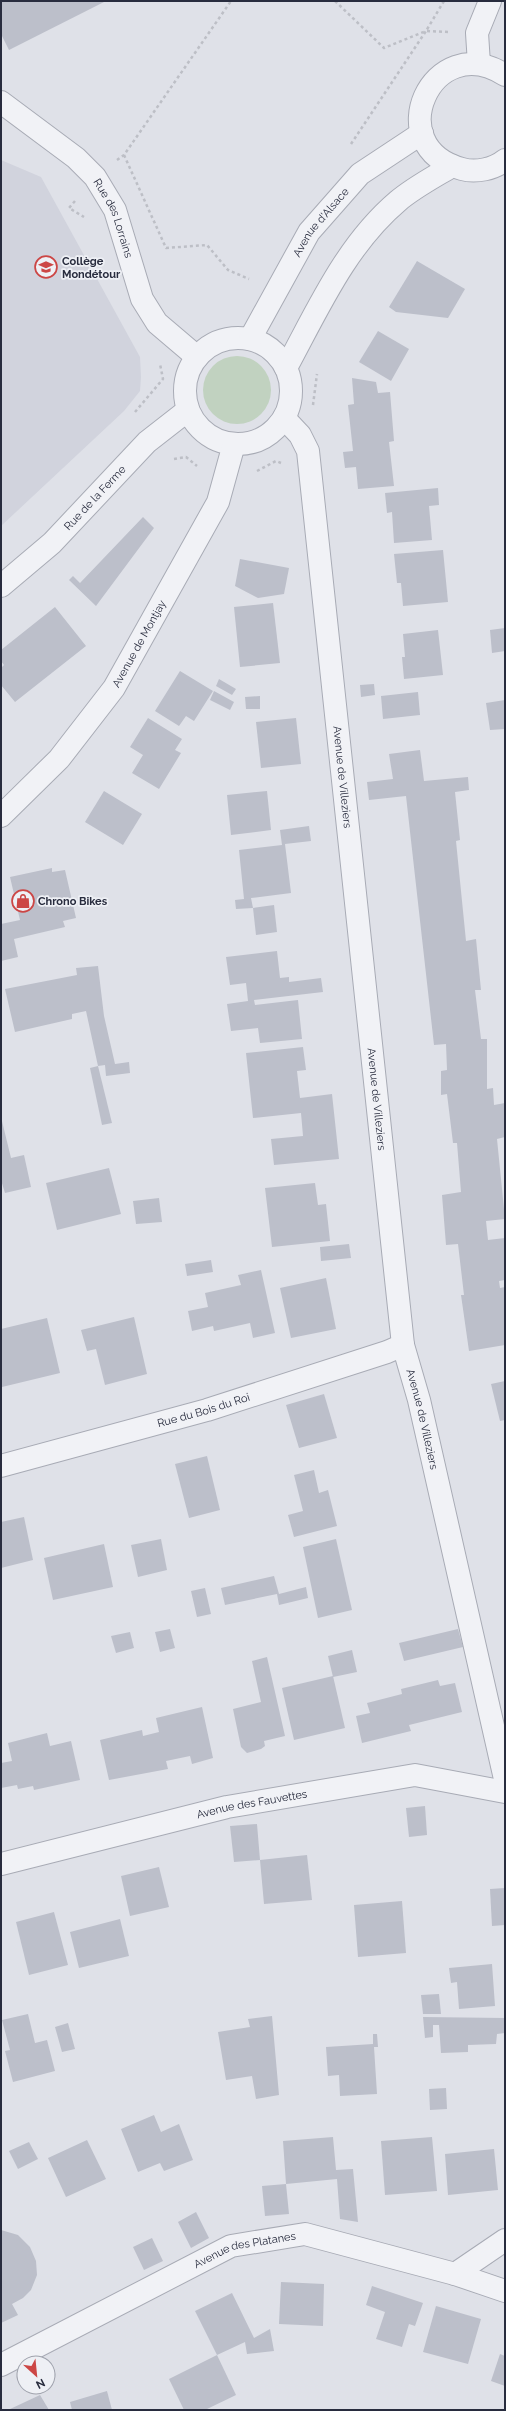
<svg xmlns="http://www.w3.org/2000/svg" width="506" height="2411" viewBox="0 0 506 2411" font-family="Raleway,sans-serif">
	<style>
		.built { fill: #d1d3dd }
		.green { fill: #c1d2c0 }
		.building { fill: #bcbfca }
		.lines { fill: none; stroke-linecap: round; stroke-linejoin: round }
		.minor-casing { stroke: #a8abb5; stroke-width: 24 }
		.path { stroke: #bdbfc6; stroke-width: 2.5; stroke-dasharray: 3 3; stroke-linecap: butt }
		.minor { stroke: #f1f2f6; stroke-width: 22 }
		.labels { text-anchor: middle; stroke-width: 3.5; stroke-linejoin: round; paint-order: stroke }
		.street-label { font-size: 11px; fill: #282c3e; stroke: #eef0f5 }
		.poi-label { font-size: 11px; font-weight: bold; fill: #282c3e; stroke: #eef0f5; text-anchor: start }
	</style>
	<rect width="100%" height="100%" fill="#dfe1e8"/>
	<!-- built -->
	<path class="built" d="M1 160 41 177 140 357 141 377 140 391 124 411 1 526Z"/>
	<!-- green -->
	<circle class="green" cx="237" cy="390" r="34"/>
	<!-- building -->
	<g class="building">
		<path d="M1 1H106L9 50 1 34Z"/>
		<path d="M417 261 465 289 448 318 396 312 389 307Z"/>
		<path d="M378 331 409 349 391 381 359 362Z"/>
		<path d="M352 378 376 382 378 393 390 392 394 441 389 442 394 486 358 489 356 467 345 468 343 452 353 451 348 405 354 404Z"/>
		<path d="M438 488 439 505 429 506 432 540 394 543 392 512 387 513 385 493Z"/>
		<path d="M143 517 154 528 96 606 69 580 73 576 80 583Z"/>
		<path d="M443 550 448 602 403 606 401 583H397L394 554Z"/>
		<path d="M240 559 289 568 284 594 258 598 235 586Z"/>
		<path d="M273 603 280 663 240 667 234 607Z"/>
		<path d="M55 607 86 646 15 702 1 685V668L4 665 1 661V650Z"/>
		<path d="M505 628V651L492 653 490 630Z"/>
		<path d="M438 630 443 675 404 679 402 657H405L403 634Z"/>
		<path d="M180 671 213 691 194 721 186 716 179 726 155 711Z"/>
		<path d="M219 679 236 689 232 695 216 686Z"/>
		<path d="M374 684 375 695 361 697 360 685Z"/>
		<path d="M214 691 234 702 230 710 210 700Z"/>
		<path d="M418 692 420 715 383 719 381 696Z"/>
		<path d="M260 696V709H246L245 697Z"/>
		<path d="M505 700V729L490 730 486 703Z"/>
		<path d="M148 718 182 739 175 750 181 753 159 789 132 773 143 755 130 747Z"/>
		<path d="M296 718 301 764 261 768 256 722Z"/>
		<path d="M420 750 424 781 468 777 469 790 455 792 460 840 456 841 466 941 476 939 481 990H475L481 1039H487V1089L493 1088 494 1105 505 1103V1137L497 1139 505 1219 486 1221 488 1240 505 1238V1280L499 1281 500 1288 505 1287V1345L469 1351 461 1295H464L458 1244 446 1245 442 1195 461 1192 457 1143H453L447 1094 441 1095V1071L447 1070 446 1044 434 1045 406 796 369 800 367 782 393 779 389 754Z"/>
		<path d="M104 791 142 814 123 845 85 822Z"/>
		<path d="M267 791 271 830 231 835 227 795Z"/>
		<path d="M309 826 311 841 285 844 291 893 251 898 253 908 236 909 235 900 244 899 239 850 282 845 280 830Z"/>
		<path d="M52 868V872L65 870 76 918 63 921 65 927 14 939 18 957 1 961V924L20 920 10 877Z"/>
		<path d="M274 905 277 932 256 935 253 908Z"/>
		<path d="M277 951 280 978 289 977V982L321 978 323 992 254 1000 255 1005 298 1000 299 1010 302 1039 260 1043 258 1028 231 1031 227 1004 248 1001 246 983 230 985 226 957Z"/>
		<path d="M98 966 104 1016 115 1064 129 1062 130 1073 106 1076 105 1065 98 1066 86 1011 72 1014V1019L15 1032 5 989 77 975 76 968Z"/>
		<path d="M303 1047 306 1070 297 1071 300 1098 332 1094 339 1159 274 1165 271 1139 303 1136 301 1113 253 1118 246 1053Z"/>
		<path d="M98 1066 112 1123 102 1125 90 1068Z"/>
		<path d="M1 1117 11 1158 24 1155 31 1187 5 1193 1 1180Z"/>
		<path d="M109 1168 121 1214 57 1230 46 1183Z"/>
		<path d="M315 1183 318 1205 326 1204 330 1241 272 1247 265 1188Z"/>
		<path d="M159 1198 162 1222 136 1224 133 1201Z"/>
		<path d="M349 1244 351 1258 321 1261 320 1247Z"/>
		<path d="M211 1260 213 1272 187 1276 185 1264Z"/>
		<path d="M261 1270 275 1333 253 1338 250 1323 214 1331 213 1326 192 1331 188 1311 208 1307 205 1293 241 1285 238 1275Z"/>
		<path d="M326 1278 336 1329 291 1338 280 1288Z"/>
		<path d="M134 1317 147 1374 105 1385 96 1349 87 1351 81 1330Z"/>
		<path d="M47 1318 60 1373 2 1387 1 1391V1329Z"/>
		<path d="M505 1381V1420L500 1421 491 1384Z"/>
		<path d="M324 1394 337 1438 299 1448 286 1405Z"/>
		<path d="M207 1456 220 1510 189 1518 175 1464Z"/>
		<path d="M314 1470 319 1493 328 1490 337 1526 294 1537 288 1515 303 1511 294 1475Z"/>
		<path d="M24 1517 33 1560 1 1568V1522Z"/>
		<path d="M161 1539 167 1570 138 1577 131 1545Z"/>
		<path d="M336 1539 352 1610 318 1618 303 1547Z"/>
		<path d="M104 1544 113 1587 53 1600 44 1558Z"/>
		<path d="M274 1576 279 1594 306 1587 308 1598 279 1605 277 1594 225 1605 221 1588Z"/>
		<path d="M205 1588 211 1614 197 1617 191 1591Z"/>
		<path d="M170 1629 175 1648 160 1652 155 1632Z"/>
		<path d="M458 1629 463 1647 404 1661 399 1643Z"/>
		<path d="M130 1632 134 1648 116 1653 111 1636Z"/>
		<path d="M352 1650 357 1672 333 1677 328 1656Z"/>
		<path d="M267 1657 285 1736 264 1741 265 1746 261 1749 247 1753 241 1747 233 1709 261 1702 252 1661Z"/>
		<path d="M333 1676 345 1728 294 1740 282 1688Z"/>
		<path d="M438 1680 440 1686 455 1683 462 1712 409 1725 411 1731 362 1743 356 1716 370 1713 367 1703 402 1694 401 1689Z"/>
		<path d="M202 1707 213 1758 192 1764 190 1756 166 1761 168 1769 109 1780 100 1740 142 1730 143 1736 159 1732 156 1718Z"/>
		<path d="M47 1733 50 1746 71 1741 80 1780 34 1790 33 1786 18 1789 17 1785 1 1788V1763L12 1761 8 1743Z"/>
		<path d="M425 1806 427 1835 409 1837 406 1808Z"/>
		<path d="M257 1824 260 1860 234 1862 230 1826Z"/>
		<path d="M307 1855 312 1900 264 1904 260 1860Z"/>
		<path d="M159 1867 169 1907 130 1916 121 1876Z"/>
		<path d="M505 1888V1925L492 1926 490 1889Z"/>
		<path d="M402 1901 406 1953 358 1957 354 1905Z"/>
		<path d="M54 1912 68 1965 29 1975 16 1922Z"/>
		<path d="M120 1919 129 1956 79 1968 70 1932Z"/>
		<path d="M492 1964 495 2006 459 2009 457 1982 451 1983 449 1968Z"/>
		<path d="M439 1994 441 2014H423L421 1995Z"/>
		<path d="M28 2014 35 2043 47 2040 55 2071 13 2082 5 2051 10 2050 2 2020Z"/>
		<path d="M272 2016 279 2095 256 2099 252 2076 226 2080 218 2032 250 2027 248 2019Z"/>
		<path d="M423 2017 505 2018V2033L497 2034 496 2044 468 2045V2052L441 2053 439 2025H433V2037L425 2038Z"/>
		<path d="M68 2023 75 2049 62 2052 55 2027Z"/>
		<path d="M373 2034H377L378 2047H374L377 2094 340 2096 339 2075 328 2076 326 2047 373 2044Z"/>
		<path d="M446 2088 447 2109 430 2110 429 2089Z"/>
		<path d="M154 2115 161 2132 179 2124 193 2160 164 2171 160 2163 138 2172 121 2129Z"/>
		<path d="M333 2137 336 2170 353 2169 358 2222 340 2219 337 2179 286 2184 283 2141Z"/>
		<path d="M432 2137 437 2191 385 2195 381 2141Z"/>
		<path d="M87 2140 106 2179 66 2197 48 2158Z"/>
		<path d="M29 2142 38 2159 18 2169 9 2151Z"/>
		<path d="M494 2149 498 2190 448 2195 445 2154Z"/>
		<path d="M286 2184 289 2214 265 2216 262 2186Z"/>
		<path d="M196 2212 209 2238 191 2248 178 2222Z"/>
		<path d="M1 2230 18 2235 30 2247 36 2261 37 2275 31 2290 23 2298 12 2304 18 2315 1 2323Z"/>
		<path d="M152 2238 163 2261 144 2270 133 2247Z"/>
		<path d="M281 2282 324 2284 323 2326 279 2324Z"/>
		<path d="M372 2286 423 2303 415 2326 409 2324 402 2347 376 2339 385 2312 366 2305Z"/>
		<path d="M232 2293 254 2338 270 2329 274 2351 247 2354 245 2342 217 2355 195 2311Z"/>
		<path d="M436 2306 481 2319 468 2364 423 2352Z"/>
		<path d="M500 2354 505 2356V2386L491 2381Z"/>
		<path d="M217 2355 236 2395 205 2410H184L169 2379Z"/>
		<path d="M107 2391 112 2410H72L70 2402Z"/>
		<path d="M40 2395 49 2410H8Z"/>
	</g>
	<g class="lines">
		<!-- minor casing -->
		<g class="minor-casing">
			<g id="minor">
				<path d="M479 64 477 33 490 1"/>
				<path d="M505 75C432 28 379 147 462 169 476 173 494 169 505 160"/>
				<path id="s1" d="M1 102 76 158 95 177 115 210 142 299 157 323 197 357"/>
				<circle cx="238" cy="391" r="53"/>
				<path id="s2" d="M250 339 309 232 360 174 422 133"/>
				<path d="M286 368C318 309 346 245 398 201 413 188 434 177 452 166"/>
				<path id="s3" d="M284 418 300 435 308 451 403 1345 419 1400 505 1779"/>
				<path id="s4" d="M1 586 52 543 147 442 188 410"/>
				<path id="s5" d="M1 816 59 759 114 688 218 502 234 444"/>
				<path id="s6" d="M1 1466 207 1410 387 1352 403 1345"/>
				<path id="s7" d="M1 1864 227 1807 415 1775 505 1792"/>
				<path d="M455 2274 505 2240"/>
				<path id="s8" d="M1 2365 231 2246 305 2234 455 2274 505 2291"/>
			</g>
		</g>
		<!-- path -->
		<g class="path">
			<path d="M335 1 384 48 426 31"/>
			<path d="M444 1 426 31 449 32"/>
			<path d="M351 144 426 31"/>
			<path d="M124 155 166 248 207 245 228 270 249 279"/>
			<path d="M117 160 124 155 231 1"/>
			<path d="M75 201 69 208 84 217"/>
			<path d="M313 405 317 374"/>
			<path d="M135 412 163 379 160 364"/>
			<path d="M174 459 186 457 197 466"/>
			<path d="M257 471 276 461 281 463"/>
		</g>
		<!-- minor -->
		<use href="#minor" class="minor"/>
	</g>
	<!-- icons -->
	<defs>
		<g id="school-ring" transform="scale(1.15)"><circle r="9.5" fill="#eef0f5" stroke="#cc4645" stroke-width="1.5"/><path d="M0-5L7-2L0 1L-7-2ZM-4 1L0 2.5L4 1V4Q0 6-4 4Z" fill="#cc4645"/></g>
		<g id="shop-ring" transform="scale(1.15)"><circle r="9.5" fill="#eef0f5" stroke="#cc4645" stroke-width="1.5"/><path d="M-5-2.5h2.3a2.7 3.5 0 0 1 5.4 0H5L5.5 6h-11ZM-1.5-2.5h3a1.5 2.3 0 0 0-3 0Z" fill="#cc4645"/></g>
	</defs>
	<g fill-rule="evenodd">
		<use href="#school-ring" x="46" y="267"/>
		<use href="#shop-ring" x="23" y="901"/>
	</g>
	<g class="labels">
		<!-- street labels -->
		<g class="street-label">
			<text dy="4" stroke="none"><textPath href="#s1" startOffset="166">Rue des Lorrains</textPath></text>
			<text dy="4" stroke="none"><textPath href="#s2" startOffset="137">Avenue d'Alsace</textPath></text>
			<text dy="4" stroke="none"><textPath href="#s4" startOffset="129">Rue de la Ferme</textPath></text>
			<text dy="4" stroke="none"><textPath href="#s5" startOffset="222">Avenue de Montjay</textPath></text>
			<text dy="4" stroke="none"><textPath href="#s3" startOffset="369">Avenue de Villeziers</textPath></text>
			<text dy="4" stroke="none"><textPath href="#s3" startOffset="693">Avenue de Villeziers</textPath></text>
			<text dy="4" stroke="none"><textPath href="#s6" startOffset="210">Rue du Bois du Roi</textPath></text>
			<text dy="4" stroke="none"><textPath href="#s3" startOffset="1017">Avenue de Villeziers</textPath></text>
			<text dy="4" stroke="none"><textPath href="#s7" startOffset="258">Avenue des Fauvettes</textPath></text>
			<text dy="4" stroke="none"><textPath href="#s8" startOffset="271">Avenue des Platanes</textPath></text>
		</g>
		<!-- poi labels -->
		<g class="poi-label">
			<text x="62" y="265">Collège<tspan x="62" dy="13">Mondétour</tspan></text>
			<text x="38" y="905">Chrono Bikes</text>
		</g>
	</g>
	<!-- border -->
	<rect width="506" height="2411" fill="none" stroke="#282c3e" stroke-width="4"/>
	<!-- north arrow -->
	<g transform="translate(36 2375) rotate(153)"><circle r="19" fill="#eef0f5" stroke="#9fa2ac"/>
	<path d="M0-3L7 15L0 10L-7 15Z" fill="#cc4645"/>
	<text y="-6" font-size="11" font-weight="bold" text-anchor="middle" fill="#282c3e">N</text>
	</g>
</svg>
